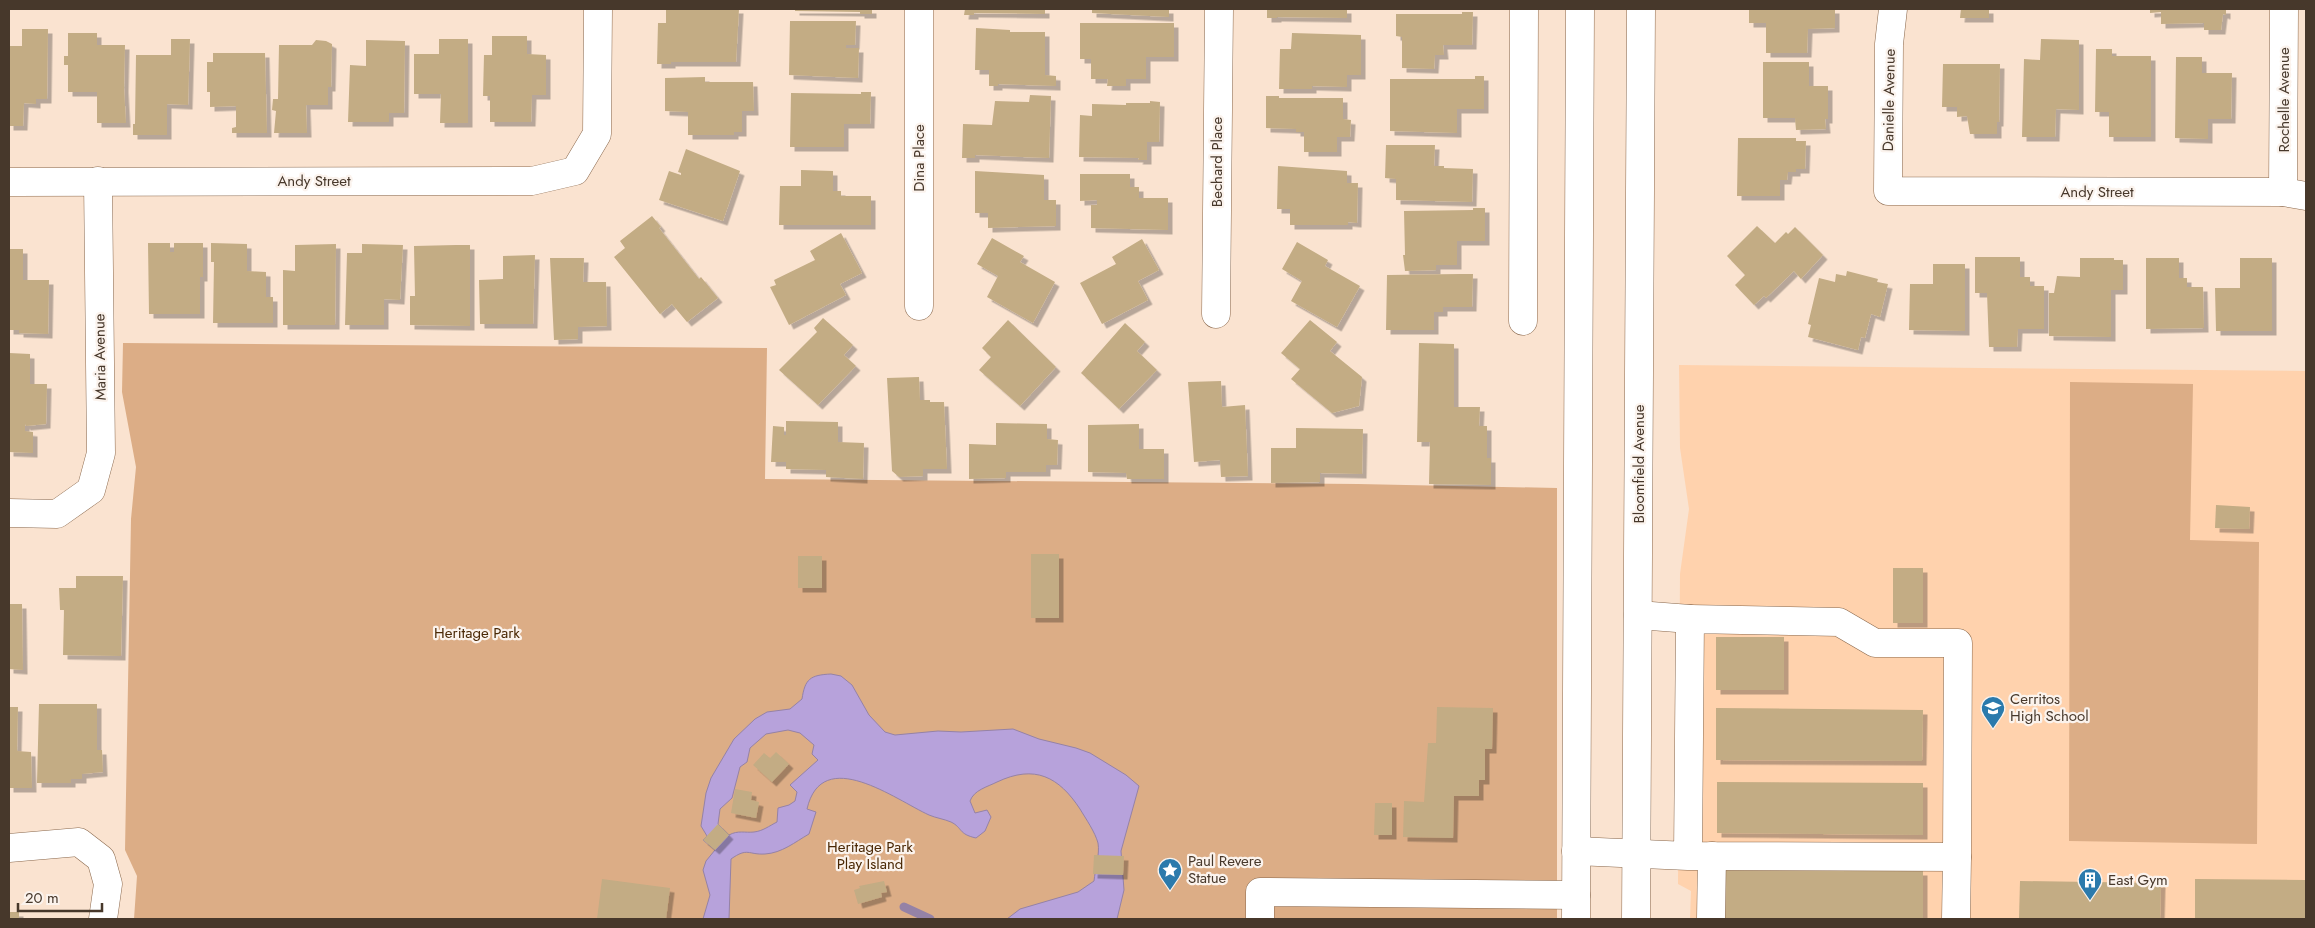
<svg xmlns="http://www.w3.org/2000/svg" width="2315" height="928" viewBox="0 0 2315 928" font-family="Jost,sans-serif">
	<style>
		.built { fill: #ffd2ad }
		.green { fill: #dcad86 }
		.water { fill: #b7a2db; stroke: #9582a6; fill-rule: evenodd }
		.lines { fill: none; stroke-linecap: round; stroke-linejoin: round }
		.stream { stroke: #9582a6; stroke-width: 9 }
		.building { fill: #c3ac84; filter: url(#shadow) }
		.minor-casing { stroke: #8a684c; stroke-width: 29 }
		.minor { stroke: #fff; stroke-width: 28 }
		.labels { text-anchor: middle; stroke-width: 4.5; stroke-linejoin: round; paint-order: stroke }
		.street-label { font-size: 15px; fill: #47382b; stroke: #fbf3ed }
		.park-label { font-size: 15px; fill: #4a2805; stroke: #fbf3ed }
		.poi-label { font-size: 15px; fill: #47382b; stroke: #fbf3ed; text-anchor: start }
	</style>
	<defs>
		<filter id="shadow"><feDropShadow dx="4.5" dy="4.5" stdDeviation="0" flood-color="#0004"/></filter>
	</defs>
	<rect width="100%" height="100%" fill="#fae3d0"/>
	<!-- built -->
	<path class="built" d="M1679 365 2306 371V919H1690L1691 891 1678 884 1680 574 1689 509 1680 448Z"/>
	<!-- green -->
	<g class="green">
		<path d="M123 343 767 348 765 479 1358 484 1557 488V919H134L137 876 125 850 131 519 136 467 122 392Z"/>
		<path d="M2070 382 2193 384 2190 540 2259 542 2257 844 2069 841Z"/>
	</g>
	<!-- water -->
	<path class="water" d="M831 674 841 676 852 685 869 715 885 732 895 735 938 731 961 732 1013 729 1039 739 1076 748 1090 753 1126 775 1139 786 1121 851 1124 890 1117 919H1007L1020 909 1078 892 1094 881C1095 870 1100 854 1098 843 1095 832 1086 819 1080 809 1059 777 1035 764 997 782 987 787 974 790 970 801L975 813 987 810 991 817 985 831 976 838C958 834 963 828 951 822 944 819 936 818 929 815 896 800 822 744 807 809L816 812 809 834C795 842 782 853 765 854 748 855 748 847 731 859L729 919H703L710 895 703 870 706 861 715 850 703 840 707 836 701 826 706 793 711 778 734 739 755 719 767 712 790 709 802 699C805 679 810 675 831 674ZM788 730 800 733 814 745 812 754 818 760 790 785 797 792 795 801 789 805 778 808 777 822C769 826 763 831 754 832 745 833 738 830 729 835L718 824 720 809 732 798 740 767 747 762 750 748 766 734Z"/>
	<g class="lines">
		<!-- stream -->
		<path class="stream" d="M904 907 930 919"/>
	</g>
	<!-- building -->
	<g class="building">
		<path d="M666 9H739L736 62H671V64H657L658 23H666Z"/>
		<path d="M795 9H872V14H860V12L795 11Z"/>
		<path d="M965 9H1045V14L974 13V15H964Z"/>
		<path d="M1092 9H1169V17L1092 13Z"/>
		<path d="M1267 9H1347V18L1277 17V18H1267Z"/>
		<path d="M1749 9H1835V28L1808 29 1807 53H1766V23H1749Z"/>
		<path d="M1961 9H1989V18H1960Z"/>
		<path d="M2150 9H2226V15L2223 14 2221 30H2204V23L2161 24V12L2150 13Z"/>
		<path d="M1462 12H1473L1472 45H1443L1444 55H1435L1434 69 1402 68V37L1396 36V14H1462Z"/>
		<path d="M790 21H856L855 45H846V48H859L858 78 789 75Z"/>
		<path d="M1080 23H1174V57H1146V79H1126V86H1107L1108 79H1091V59H1080Z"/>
		<path d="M976 28 1010 30V32H1045V75L1056 76V86L998 84V86H989V70H975Z"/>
		<path d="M22 29H48L47 99H36V104L24 103 23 126H9V46H22Z"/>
		<path d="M68 33H97V45H125L124 88 126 123H97V92H68V65H64V56H68Z"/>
		<path d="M1292 33 1361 35V75H1347V87L1312 86V89H1279L1280 49H1291Z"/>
		<path d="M492 36H527V54L546 55V95H532L531 122H490V96H483L484 55H492Z"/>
		<path d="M171 39H190L188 105 167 104V135H133V124H135L136 55H171Z"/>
		<path d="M439 39H468V123H440L441 94H414V54H439Z"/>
		<path d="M2041 39 2079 40V110L2056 109 2055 137H2022L2024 59 2040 60Z"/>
		<path d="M316 40 326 41 332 44 331 87H328V105H306L307 133H274L276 111 272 110 273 99H278L279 45H312Z"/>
		<path d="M366 40 405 41 404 113H389V122H348L350 65 366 66Z"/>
		<path d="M2096 49H2112V56H2151V137H2109V112H2095Z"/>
		<path d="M213 53H265L267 133H232V128L236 127V106L210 107V92H207V62H213Z"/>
		<path d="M2176 57H2202V73H2232L2231 119H2208V139L2175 138Z"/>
		<path d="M1763 62H1809V86H1828V119H1825L1826 129 1796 130 1795 118H1763Z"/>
		<path d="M1943 64H2000L1999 122H1997V134H1970L1967 116 1957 117V107H1942Z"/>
		<path d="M1475 76H1484V109H1457V133L1390 131V79H1475Z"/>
		<path d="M705 77V82H753L754 111H742V132H734V135H688V112L665 111V78Z"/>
		<path d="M861 92H871L870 124H844V147H790L791 93 861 94Z"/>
		<path d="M1030 95 1051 96 1049 158 975 155V158H962L963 124 992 125 995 101 1029 102Z"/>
		<path d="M1266 96H1279V98H1343V119L1351 120 1350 137H1337V152H1304V132H1296V129L1266 128Z"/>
		<path d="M1150 101 1160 102 1159 142H1147V160H1138L1139 158 1079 157 1080 115 1092 116V104L1126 105V103H1150Z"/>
		<path d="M1738 138H1796V141H1806L1805 169H1796V172H1788L1787 180H1780V196H1737Z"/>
		<path d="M1386 145H1435L1434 166H1444V168L1473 169 1472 202 1396 200V179L1385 178Z"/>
		<path d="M686 149 740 171 723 221 659 200 669 171 681 175V173L678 172Z"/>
		<path d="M1278 166 1347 171V183H1358L1357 223 1348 222V225H1290V209H1277Z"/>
		<path d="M801 170 833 171V191H841V196H871V225H779L780 186H801Z"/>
		<path d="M975 171 1044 175V200H1056V226L988 228V213H975Z"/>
		<path d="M1080 174H1130V187H1139V198H1168V230L1091 228V205H1097V200L1080 201Z"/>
		<path d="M1473 208H1485V241H1457V265H1436V270L1405 271 1403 255H1405L1404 211 1473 210Z"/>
		<path d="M652 216 661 227 659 228 699 279 701 277 718 298 687 322 672 304 660 314 614 257 625 248 620 241Z"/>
		<path d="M1757 226 1775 243 1786 232 1788 234 1795 227 1823 255 1801 279 1794 271 1766 298 1764 296 1754 305 1735 285 1745 275 1727 256Z"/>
		<path d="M841 233 862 273 840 284 846 295 789 325 770 287 776 285 774 280 815 260 810 251Z"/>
		<path d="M992 238 1024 256 1020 262 1055 282 1033 323 987 297 998 276 977 264Z"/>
		<path d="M1142 239 1159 270 1138 281 1148 300 1102 324 1080 283 1116 264 1112 257Z"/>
		<path d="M1297 242 1328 260 1325 266 1360 286 1337 327 1291 301 1302 281 1282 269Z"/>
		<path d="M148 243H170V252H174V243H203V277H200V314H149Z"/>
		<path d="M211 243 247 244V271L266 272V297H273V323H213L214 262H211Z"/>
		<path d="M336 244 335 325H283V270L295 271V245Z"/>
		<path d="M362 244 403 245 400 300 384 299V325H345L347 253H362Z"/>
		<path d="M456 245H470V326L410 325V296H415L414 246Z"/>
		<path d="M9 249H23V280H49L48 334 19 333V330H9Z"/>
		<path d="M535 255 533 324H480L479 280 503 279V256Z"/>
		<path d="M1975 257H2020V277H2030V286H2044V329H2018L2017 347H1989L1987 293H1975Z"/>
		<path d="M550 258H584L583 282H606L607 326 578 327V339L554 340Z"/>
		<path d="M2080 258H2114V260H2123V290H2111V337L2049 336V293H2054L2057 276 2080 277Z"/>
		<path d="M2146 258H2179V278H2187V287H2203L2204 328 2146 329Z"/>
		<path d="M2240 258H2272V331H2216L2215 288H2240Z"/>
		<path d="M1933 264H1965V331L1909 330 1910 284H1933Z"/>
		<path d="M1847 271 1878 279 1877 282 1888 284 1880 317 1871 314 1865 338 1861 337 1858 350 1808 337 1811 325 1808 324 1819 278 1835 282 1836 274 1846 276Z"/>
		<path d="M1460 274H1473L1472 307H1443V312H1434V330H1386L1387 275Z"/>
		<path d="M823 318 853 345 844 355 856 366 818 405 779 370 817 332 814 328Z"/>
		<path d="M1008 320 1056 367 1020 406 979 370 991 357 982 348Z"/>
		<path d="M1310 320 1337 342 1330 351 1362 377 1359 406 1332 413 1291 379 1300 369 1281 353Z"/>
		<path d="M1125 323 1145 342 1137 351 1157 370 1119 409 1081 373Z"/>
		<path d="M1419 343 1454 344V407H1480L1479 426H1487V458H1491V485L1429 484 1430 442H1417Z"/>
		<path d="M9 353 30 354V384H47L46 424 26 426 25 424V431L33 432V453L9 452Z"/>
		<path d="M919 377 920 400H930V402H944L947 469H923V476L899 477 892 471 887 378Z"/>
		<path d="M1221 381 1222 407 1245 405 1248 476 1221 477 1220 460 1194 462 1188 382Z"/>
		<path d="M786 421 838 422V442L864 443 863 479 826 477V470L786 469V462H771L773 426 784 427V435H786Z"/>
		<path d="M996 423 1047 424V439L1058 440 1057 465H1046V472H1006V478L969 479V444L996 445Z"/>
		<path d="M1139 424V449H1164V479H1127L1126 473 1088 472V425Z"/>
		<path d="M1296 428 1363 429 1362 474 1320 473V482L1271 483V448H1296Z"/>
		<path d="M2216 505 2250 507 2249 529 2215 528Z"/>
		<rect x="1031" y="554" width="28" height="64"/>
		<rect x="798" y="556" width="24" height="32"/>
		<rect x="1893" y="568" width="30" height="55"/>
		<path d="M76 576H123L121 656 63 655 64 610H60L59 588H76Z"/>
		<path d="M9 604H22L23 670 9 669Z"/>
		<rect x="1716" y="637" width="68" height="53"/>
		<path d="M39 704H97V750H102L103 772 82 774V779H71V783H37Z"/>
		<path d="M9 707H18L17 751 31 752 32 788H9Z"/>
		<path d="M1437 707 1493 708 1492 749H1485V780H1479V796H1454L1453 838 1403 837 1404 801 1424 802 1428 743H1436Z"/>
		<path d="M1716 708 1923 710 1922 761 1716 760Z"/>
		<path d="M776 752 789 764 772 782 753 765 764 753 770 758Z"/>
		<path d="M1717 782 1923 783V835L1717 833Z"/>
		<path d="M735 789 752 792 751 800 759 802 756 818 731 813Z"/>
		<path d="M1375 803H1392V835H1374Z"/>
		<path d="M718 824 729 835 715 850 703 840Z"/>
		<path d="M1094 855 1124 856 1123 875 1093 874Z"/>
		<path d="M1717 870 1923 871V919H1717Z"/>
		<path d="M602 879 670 888 666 919H597Z"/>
		<path d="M2195 879 2306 880V919H2195Z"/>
		<path d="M884 881 887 892 881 893 882 897 858 904 854 890 860 888 859 886Z"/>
		<path d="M2020 881 2161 883 2160 919H2019Z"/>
		<rect x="9" y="912" width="10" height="7"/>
	</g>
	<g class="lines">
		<!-- minor casing -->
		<g class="minor-casing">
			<g id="minor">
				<path d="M1893 9 1889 44 1888 191 2283 192 2306 196"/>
				<path d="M9 182 532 181 575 171 597 134 598 9"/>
				<path d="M2283 192 2284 9"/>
				<path d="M919 306V9"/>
				<path d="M1216 314 1219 9"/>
				<path d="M1523 321 1524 9"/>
				<path d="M9 513 57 514 91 490 101 453 98 181"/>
				<path d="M1638 615 1690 619"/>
				<path d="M9 848 79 842 101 859 108 884 103 919"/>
				<path d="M1576 851 1688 856 1957 857 1958 643H1875L1839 622 1690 619 1688 856"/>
				<path d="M1260 919V892L1576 895"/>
				<path d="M1576 919 1580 9"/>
				<path d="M1636 919 1641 9"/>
				<path d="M1711 919 1712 856"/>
				<path d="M1956 919 1957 857"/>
			</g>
		</g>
		<!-- minor -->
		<use href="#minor" class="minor"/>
	</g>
	<!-- icons -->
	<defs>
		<g id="school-pin" transform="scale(1.25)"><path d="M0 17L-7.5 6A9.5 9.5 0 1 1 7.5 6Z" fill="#2b7aac" stroke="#fbf3ed"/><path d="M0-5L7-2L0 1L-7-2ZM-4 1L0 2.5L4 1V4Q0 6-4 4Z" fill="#fff"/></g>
		<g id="sight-pin" transform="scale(1.25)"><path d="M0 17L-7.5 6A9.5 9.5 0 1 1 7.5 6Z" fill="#2b7aac" stroke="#fbf3ed"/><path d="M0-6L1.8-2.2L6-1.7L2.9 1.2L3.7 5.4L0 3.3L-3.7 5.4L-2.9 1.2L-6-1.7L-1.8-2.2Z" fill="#fff"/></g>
		<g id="building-pin" transform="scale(1.25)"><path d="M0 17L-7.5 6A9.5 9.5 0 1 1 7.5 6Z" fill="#2b7aac" stroke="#fbf3ed"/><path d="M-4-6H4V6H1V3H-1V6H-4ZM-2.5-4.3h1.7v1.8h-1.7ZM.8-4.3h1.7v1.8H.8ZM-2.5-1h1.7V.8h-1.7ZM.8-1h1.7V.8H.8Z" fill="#fff"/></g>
	</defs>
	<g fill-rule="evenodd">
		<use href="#school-pin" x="1993" y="708"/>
		<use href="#sight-pin" x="1170" y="870"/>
		<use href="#building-pin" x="2090" y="880"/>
	</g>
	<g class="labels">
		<!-- street labels -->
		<g class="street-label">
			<text transform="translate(1889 100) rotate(-89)" y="5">Danielle Avenue</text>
			<text transform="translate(2284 100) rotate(-90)" y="5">Rochelle Avenue</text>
			<text transform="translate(919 158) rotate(-90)" y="5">Dina Place</text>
			<text transform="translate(1217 162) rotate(-90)" y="5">Bechard Place</text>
			<text x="314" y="186">Andy Street</text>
			<text x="2097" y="197">Andy Street</text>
			<text transform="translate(100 357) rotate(-91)" y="5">Maria Avenue</text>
			<text transform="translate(1639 464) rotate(-90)" y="5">Bloomfield Avenue</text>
		</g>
		<!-- park labels -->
		<g class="park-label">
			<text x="477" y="638">Heritage Park</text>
			<text x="870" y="852">Heritage Park<tspan x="870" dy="17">Play Island</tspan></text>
		</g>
		<!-- poi labels -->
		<g class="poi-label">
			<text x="2010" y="704">Cerritos<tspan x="2010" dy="17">High School</tspan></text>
			<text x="1188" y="866">Paul Revere<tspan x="1188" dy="17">Statue</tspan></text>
			<text x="2108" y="885">East Gym</text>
		</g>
	</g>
	<!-- border -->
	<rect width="2315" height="928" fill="none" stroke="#47382b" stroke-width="20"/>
	<!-- scale -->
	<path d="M18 903v8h84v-8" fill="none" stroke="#47382b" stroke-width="2.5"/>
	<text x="25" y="903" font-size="15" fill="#47382b" stroke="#fbf3ed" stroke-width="4" paint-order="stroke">20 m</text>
</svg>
